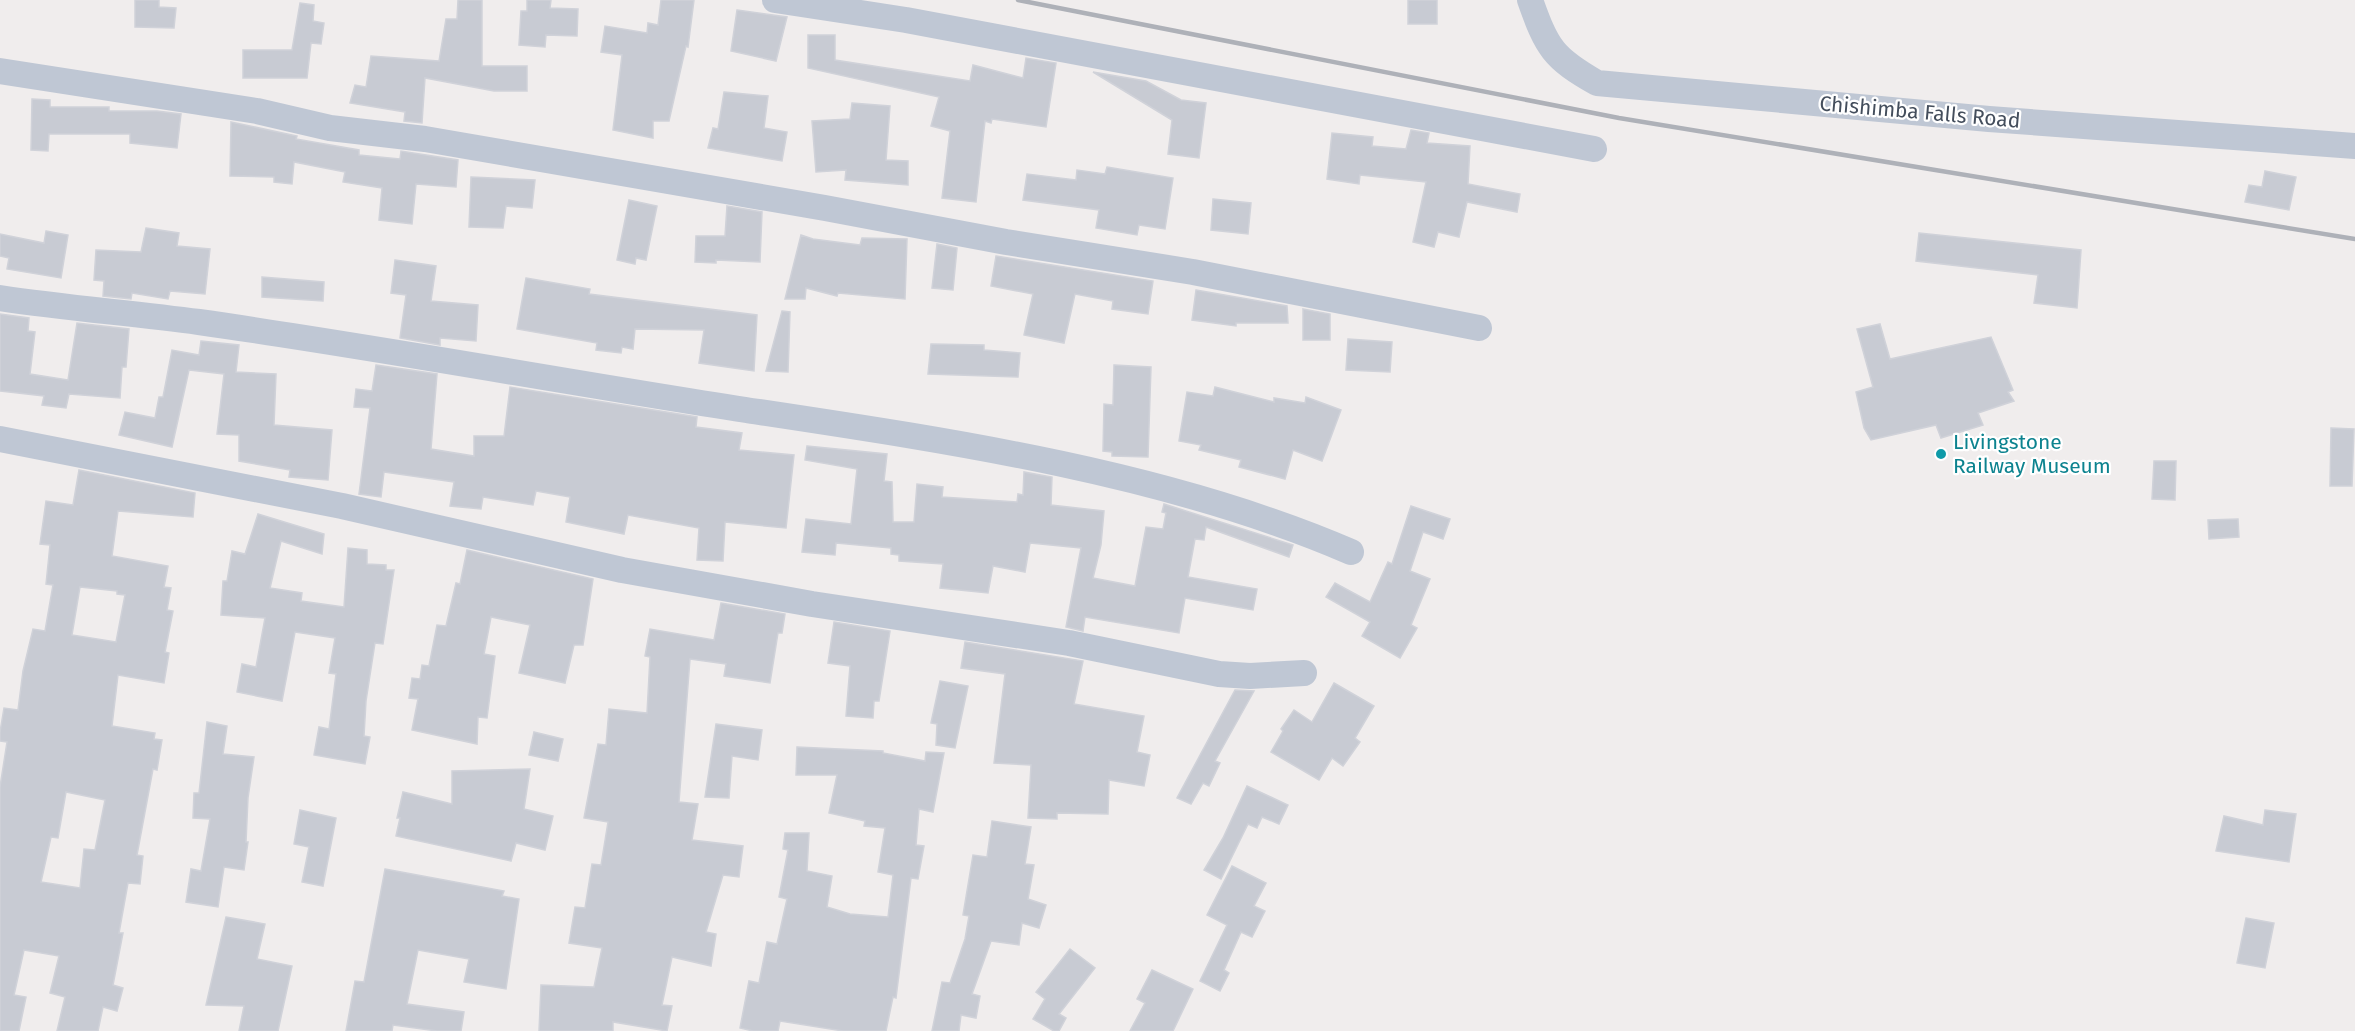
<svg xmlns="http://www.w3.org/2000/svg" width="2355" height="1031" viewBox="0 0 2355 1031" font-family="'Fira Sans',sans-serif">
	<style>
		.building { fill: #c8cbd3; stroke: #d0d2d9; stroke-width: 1.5; fill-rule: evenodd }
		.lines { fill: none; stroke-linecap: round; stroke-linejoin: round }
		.street { stroke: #bfc7d4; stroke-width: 26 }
		.rail { stroke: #aeb1b8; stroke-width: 4.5 }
		.culture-dot { fill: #0f9aa8; stroke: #fff; stroke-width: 2 }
		.labels { text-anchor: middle; stroke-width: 4.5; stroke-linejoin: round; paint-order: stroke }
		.street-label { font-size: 21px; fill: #444e5c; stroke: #fff }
		.culture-label { font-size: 21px; fill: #0d838f; stroke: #fff; text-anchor: start }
	</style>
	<rect width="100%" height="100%" fill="#f0eded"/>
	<!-- building -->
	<g class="building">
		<path d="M135 0H159V7L176 8 174 28 135 27Z"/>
		<path d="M458 0H482V66H527V91H494L425 78 422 123 404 121 405 112 350 103 355 85 366 87 371 56 439 61 446 19H457Z"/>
		<path d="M527 0H551L550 8 578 9 577 36 546 35 545 47 519 45 521 11H527Z"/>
		<path d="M661 0H694L688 47 686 46 669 121H653V138L613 130 622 55 601 52 605 26 647 33 648 23 658 25Z"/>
		<rect x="1408" y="0" width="29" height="24"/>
		<path d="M300 3 314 5 313 21 324 23 321 44 311 43 307 78H243V50H292Z"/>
		<path d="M737 10 787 17 776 61 731 51Z"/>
		<path d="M808 35H835V60L970 81 973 65 1023 78 1026 58 1056 63 1046 127 992 119 991 123 985 121 976 202 942 198 950 131 931 126 939 97 808 68Z"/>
		<path d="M1093 72 1146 81 1181 100 1206 103 1199 158 1168 154 1172 120Z"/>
		<path d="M724 92 768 96 764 128 787 132 782 161 708 148 713 128 718 129Z"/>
		<path d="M32 99 50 100V107H109V111H157L181 114 177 148 130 143V134H49L48 151 31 150Z"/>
		<path d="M852 103 890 106 886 160 908 161V185L845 180 846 170 816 172 812 121 850 119Z"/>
		<path d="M231 122 297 136 296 139 359 150V155L400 159 401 151 458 160 456 187 416 184 412 224 379 220 382 188 343 182 345 172 294 162 292 184 274 182V177L230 176Z"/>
		<path d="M1411 130 1429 133 1427 143 1470 146 1468 184 1520 194 1517 212 1467 202 1459 237 1438 232 1434 247 1413 242 1426 182 1360 175 1359 184 1327 179 1332 133 1373 137 1372 146 1406 149Z"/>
		<path d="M1107 167 1173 178 1165 229 1139 225 1137 235 1096 228 1099 210 1023 200 1027 174 1076 180 1077 170 1105 174Z"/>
		<path d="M2265 171 2296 177 2289 210 2245 202 2249 185 2262 187Z"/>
		<path d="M471 177 535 180 532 208 506 206 503 228 469 227Z"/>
		<path d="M1213 199 1251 203 1248 234 1211 230Z"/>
		<path d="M629 200 657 206 646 260 636 258 635 264 617 260Z"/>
		<path d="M727 206 762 212 760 262 716 260V263L695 262 696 236H725Z"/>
		<path d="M146 228 179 233 177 246 210 249 205 294 170 291 168 299 132 293 131 299 103 296 104 281 94 280 96 250 141 252Z"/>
		<path d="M46 231 68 235 61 278 7 269 9 258 0 256V234L44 243Z"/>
		<path d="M1919 233 2081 250 2077 308 2034 303 2038 275 1916 261Z"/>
		<path d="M801 235 813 239 860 245 862 238 907 239 905 299 838 293 837 296 806 288 805 299H785Z"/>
		<path d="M937 244 957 248 953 290 932 288Z"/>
		<path d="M996 256 1153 281 1148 314 1112 309 1113 301 1075 294 1064 343 1024 335 1033 294 991 286Z"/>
		<path d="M395 260 436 266 431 301 478 305 476 341 440 338V345L400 338 406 295 391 293Z"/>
		<path d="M262 277 324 282 323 301 262 297Z"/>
		<path d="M526 278 590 289 589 294 757 315 754 371 699 363 704 330 635 329 633 349 622 347 621 353 596 350 597 343 517 329Z"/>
		<path d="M1196 290 1287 306 1288 323H1236V326L1192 320Z"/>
		<path d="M1303 309 1330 314V340H1303Z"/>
		<path d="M782 311 790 312 788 372 766 371Z"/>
		<path d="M0 314 29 318 28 331 35 332 30 374 68 380 77 323 129 329 126 367H122L120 398 69 394 66 408 42 405 44 396 0 391Z"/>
		<path d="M1880 324 1890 359 1991 337 2013 390 2008 392 2014 401 1978 413 1983 425 1941 438 1936 425 1871 440 1864 428 1856 392 1873 387 1857 329Z"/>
		<path d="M1348 339 1392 342 1390 372 1346 370Z"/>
		<path d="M201 341 239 345 236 372 276 374 274 425 332 430 328 480 289 477 290 470 239 461V435L217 434 224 374 189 370 172 447 119 435 125 412 155 418 159 397H163L172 350 199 355Z"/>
		<path d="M931 344 984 345V350L1020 353 1018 377 928 374Z"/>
		<path d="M376 365 437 374 431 449 474 456V436H504L510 387 697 417 696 427 742 433 739 450 794 455 786 528 725 522 723 561 697 560 699 528 628 515 624 534 566 522 570 497 536 491 533 505 483 497 481 509 450 506 454 482 384 472 381 497 359 494 370 408 354 407 356 389 372 391Z"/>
		<path d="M1114 365 1151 367 1148 457 1112 456V452L1103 451 1104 404 1113 405Z"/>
		<path d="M1215 387 1274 402V398L1305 403 1306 397 1341 410 1322 461 1293 450 1285 479 1239 467 1241 460 1199 450 1201 445 1179 441 1187 392 1213 396Z"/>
		<path d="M2331 428 2354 429 2352 486H2330Z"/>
		<path d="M807 446 887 454 884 481 892 482 893 522H914L917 484 943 487 942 497 1017 502 1018 494 1023 495 1024 472 1052 477 1051 505 1104 511 1101 545 1093 578 1135 586 1146 527 1163 529 1166 513 1162 512 1164 504 1293 545 1289 557 1206 527 1204 540 1195 539 1188 577 1257 589 1253 610 1185 598 1179 633 1085 617 1083 631 1066 627 1081 548 1030 543 1025 572 993 566 988 593 940 588 943 564 899 561V555L891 554V548L836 543 835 555 802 552 806 519 851 524 857 469 805 460Z"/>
		<path d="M2154 461H2176L2175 500 2152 499Z"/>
		<path d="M79 470 195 493 193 517 118 511 112 556 168 566 164 587 171 588 167 610 173 611 165 652 169 653 164 683 118 675 112 726 155 733 154 739 162 740 157 770 153 769 137 855 143 856 140 884 128 883 119 933H123L113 985 123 988 117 1011 103 1007 98 1031H57L65 997 50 993 59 956 24 950 14 995 26 997 19 1031H0V787L7 742 0 741V732L4 708 18 710 23 671 33 629 45 631 53 585 46 584 50 545 40 544 46 501 73 505ZM80 587 117 591V594L125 595 116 642 72 635ZM66 792 105 800 95 850 84 849 80 888 41 882 51 837 58 838Z"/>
		<path d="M1411 506 1450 519 1443 539 1423 532 1410 571 1430 579 1411 625 1417 628 1400 658 1362 636 1370 622 1326 597 1335 583 1370 602 1388 562 1392 564Z"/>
		<path d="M258 514 324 534 322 554 281 541 270 588 302 593 301 601 344 607 348 548 367 550V564L386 565V570H394L383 644 375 643 366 701 364 736 370 737 365 764 314 755 319 727 329 729 336 674 329 673 335 638 295 632 282 701 237 692 242 664 256 667 265 618 221 615 223 581H227L232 551 245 554Z"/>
		<path d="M2238 519 2239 537 2209 539 2208 520Z"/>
		<path d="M467 550 593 579 583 645H574L565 683 519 673 530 625 491 617 484 654 495 656 487 718 478 717 477 744 412 730 418 699 409 698 412 678 420 679 422 665 429 666 437 625 446 626 456 583 460 584Z"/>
		<path d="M721 603 785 614 782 633H778L770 683 724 676 726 664 690 659 679 802 698 804 692 840 743 846 739 877 723 875 706 932 716 934 711 966 672 957 662 1005 672 1006 667 1031 613 1022V1031H539L541 985 594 987 602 948 569 943 575 907 585 908 592 864 601 865 608 822 584 818 598 744 606 745 609 709 647 713 650 657 645 656 650 629 714 640Z"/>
		<path d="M834 622 890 631 879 701H874L873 718 846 716 850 666 828 663Z"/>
		<path d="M965 642 1083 661 1074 704 1144 716 1137 752 1150 755 1144 786 1109 780 1108 814 1057 813V819L1028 818 1031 765 994 763 1005 674 961 668Z"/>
		<path d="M940 681 968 686 955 748 936 745 937 724 931 723Z"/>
		<path d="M1334 683 1374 706 1355 738 1360 742 1343 766 1332 758 1319 780 1271 752 1283 731 1281 729 1294 710 1312 722Z"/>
		<path d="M1235 690 1254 691 1215 761 1220 763 1209 786 1203 783 1191 804 1177 798Z"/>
		<path d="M207 722 227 726 223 754 254 757 248 798 246 842H248L244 870 224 867 218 907 186 902 191 869 201 871 210 819 193 818 194 793H199Z"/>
		<path d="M716 724 762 730 758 760 732 756 729 798 705 797Z"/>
		<path d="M534 732 563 739 558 761 529 755Z"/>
		<path d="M797 747 883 751V753L925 761 926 752 944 753 933 812 919 809 916 845 924 846 918 879 911 878 896 998 893 997 886 1031H843L780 1021 778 1031H753L740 1028 749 981 759 983 767 942 777 944 787 899 779 897 788 850 783 849 785 833H809L807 871 832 876 827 907 850 914 888 917 893 875 878 872 885 828 864 826 865 821 829 813 837 775H796Z"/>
		<path d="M530 769 524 809 553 816 545 850 516 843 511 861 396 836 400 818H397L403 792 452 804V771Z"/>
		<path d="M1247 786 1288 805 1279 824 1262 817 1257 828 1248 824 1221 879 1204 870 1223 838Z"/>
		<path d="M300 810 336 818 323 886 302 882 309 847 294 844Z"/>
		<path d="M2265 810 2296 814 2289 862 2216 851 2224 816 2263 825Z"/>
		<path d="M992 821 1031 827 1025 864 1034 865 1028 899 1046 905 1039 928 1022 923 1019 945 991 941 972 994 980 996 976 1018 961 1015 959 1031H932L942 982 950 983 965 939 969 916 963 915 973 855 987 857Z"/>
		<path d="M1232 866 1266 883 1254 906 1265 911 1252 937 1241 932 1224 970 1229 973 1220 991 1200 981 1227 925 1207 915Z"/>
		<path d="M385 869 504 891 502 896 519 899 506 989 464 982 469 959 418 950 407 1004 464 1012 461 1031H437L393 1025 392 1031H346L355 981 364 982Z"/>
		<path d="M226 917 265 924 257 959 292 966 278 1031H239L244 1006 206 1005Z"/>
		<path d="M2246 918 2274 923 2265 968 2237 963Z"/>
		<path d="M1070 949 1095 968 1059 1014 1066 1018 1059 1031H1054L1033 1019 1045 999 1036 992Z"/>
		<path d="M1152 970 1193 989 1173 1031H1130L1145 1003 1137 999Z"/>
	</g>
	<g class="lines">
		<!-- street -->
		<g class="street">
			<path d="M775 0 906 20 1594 149"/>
			<path d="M1530 0C1547 48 1553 58 1597 83L1989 119 2355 146"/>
			<path d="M0 71 257 111 330 128 425 139 825 208 1006 242 1193 272 1479 328"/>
			<path d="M0 298C66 308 133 313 199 322 382 348 564 382 746 410 945 440 1166 472 1351 552"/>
			<path d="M0 439 342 506 622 570 812 604 1069 643 1219 674 1250 676 1304 673"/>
		</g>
		<!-- rail -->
		<path class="rail" d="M1018 0 1619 118 2355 239"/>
	</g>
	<!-- markers -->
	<circle class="culture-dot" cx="1941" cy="454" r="6"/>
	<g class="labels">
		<!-- street labels -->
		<g class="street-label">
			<text transform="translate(1920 112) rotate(5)" y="7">Chishimba Falls Road</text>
		</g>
		<!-- culture labels -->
		<g class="culture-label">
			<text x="1953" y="449">Livingstone<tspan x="1953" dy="24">Railway Museum</tspan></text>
		</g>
	</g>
</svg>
